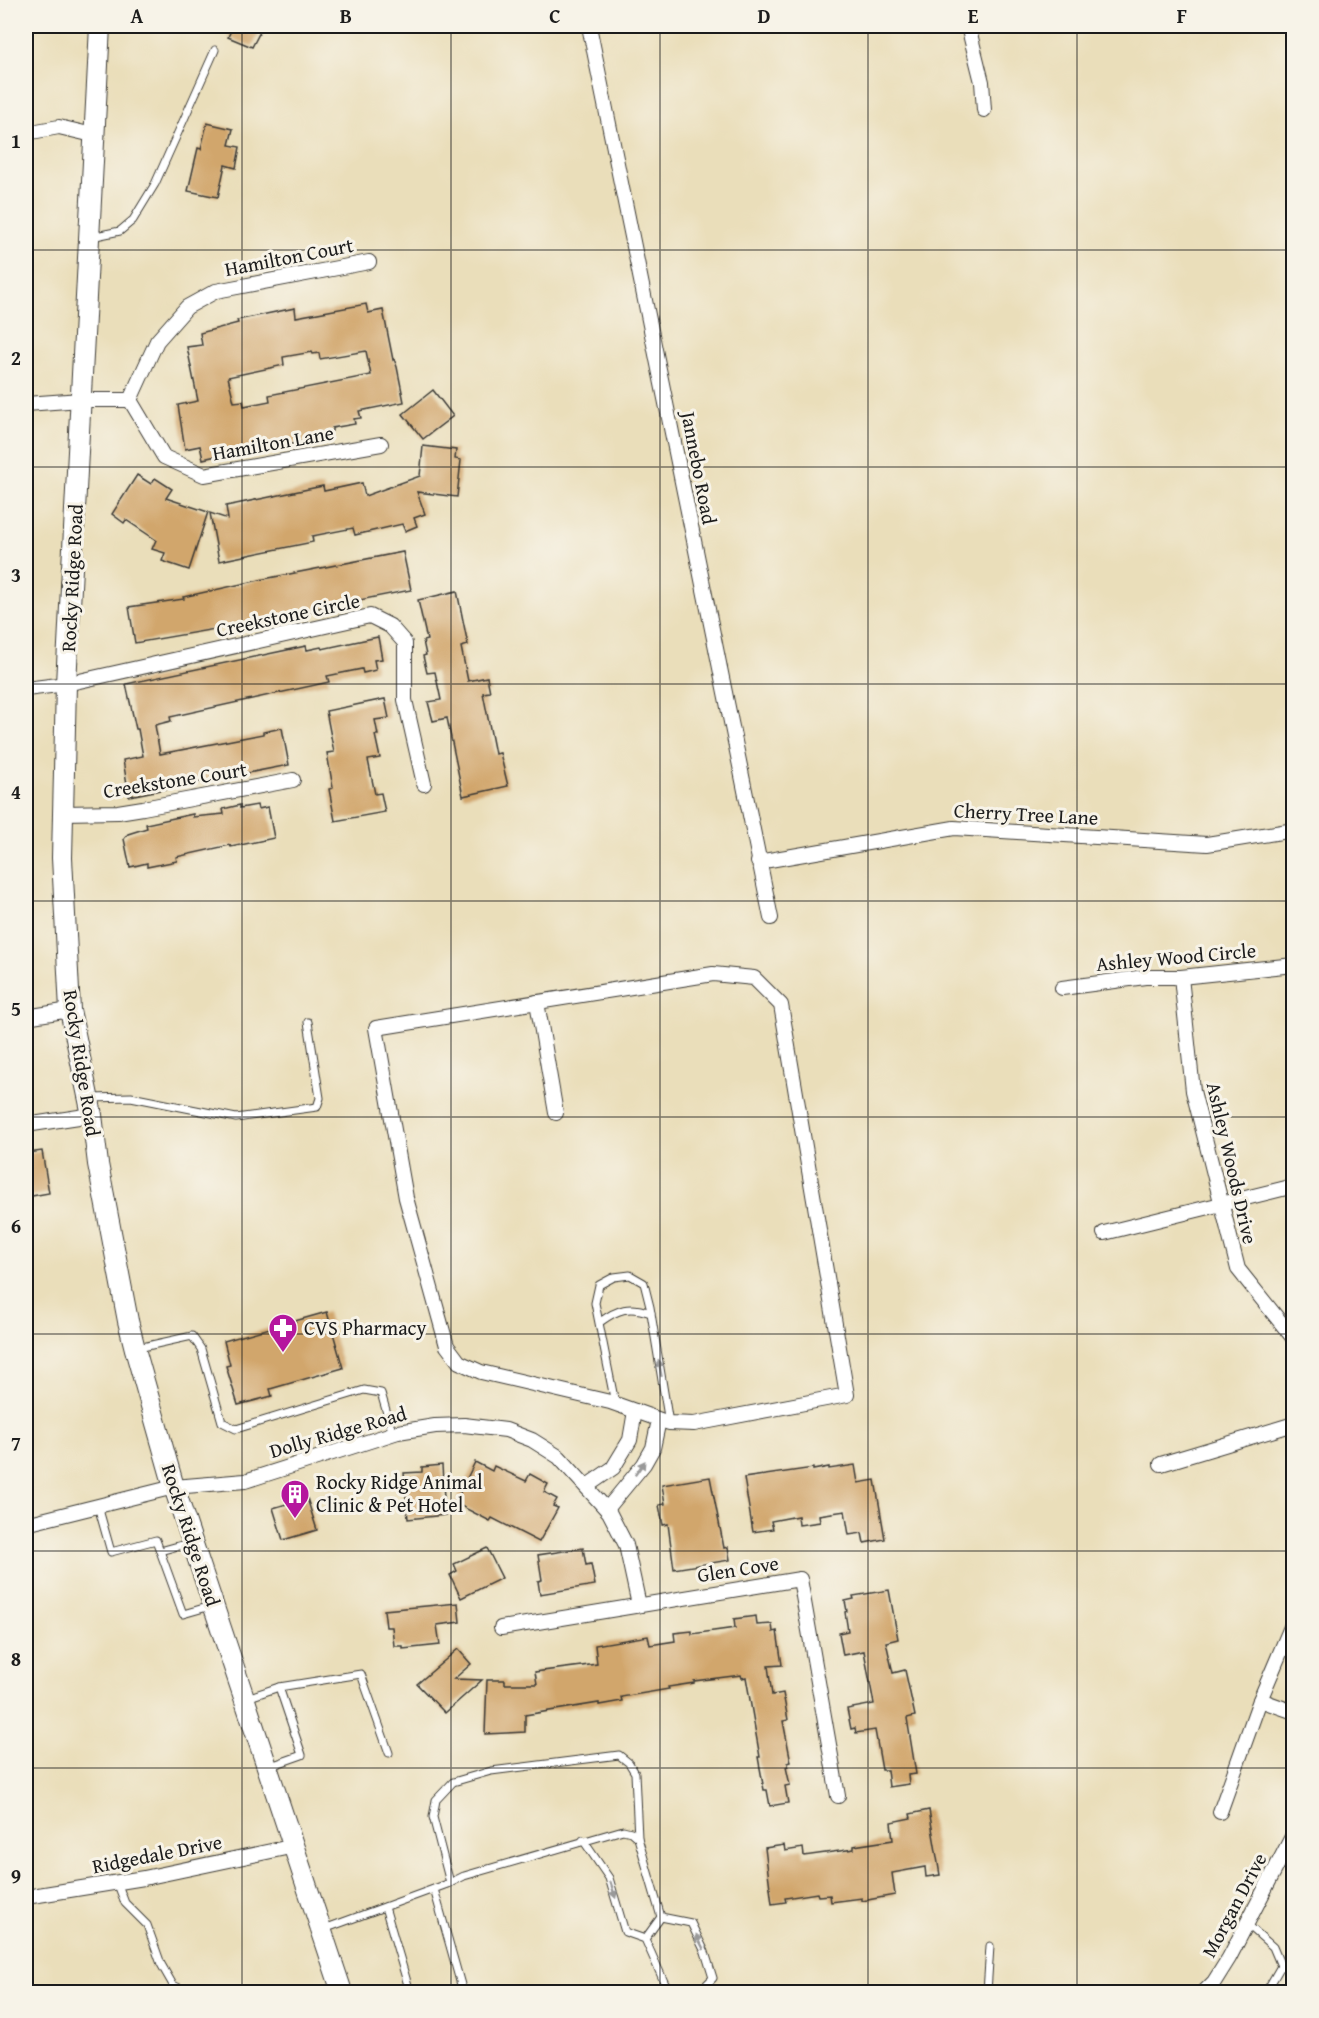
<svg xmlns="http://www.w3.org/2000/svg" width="1319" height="2018" viewBox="0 0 1319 2018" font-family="'Gentium Book Plus',serif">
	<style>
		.building { fill: #d1a66c; fill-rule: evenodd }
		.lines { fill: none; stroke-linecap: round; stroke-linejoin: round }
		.service-casing { stroke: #3b3934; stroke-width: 9 }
		.minor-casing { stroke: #3b3934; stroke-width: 16 }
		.secondary-casing { stroke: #3b3934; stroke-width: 22 }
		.service { stroke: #fff; stroke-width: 7 }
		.minor { stroke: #fff; stroke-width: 14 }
		.secondary { stroke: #fff; stroke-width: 20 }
		.oneway { fill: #999 }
		.grid { fill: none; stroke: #1c1c1c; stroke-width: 1.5; stroke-opacity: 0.55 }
		.labels { text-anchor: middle; stroke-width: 6; stroke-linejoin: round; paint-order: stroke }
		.street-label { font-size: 20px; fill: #1c1c1c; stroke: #f7f3e8 }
		.poi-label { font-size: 20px; fill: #1c1c1c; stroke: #f7f3e8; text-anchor: start }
		.neatline { fill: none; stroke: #1c1c1c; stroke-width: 2 }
		.grid-label { font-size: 20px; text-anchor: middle; font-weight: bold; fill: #1c1c1c }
	</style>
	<rect width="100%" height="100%" fill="#f7f3e8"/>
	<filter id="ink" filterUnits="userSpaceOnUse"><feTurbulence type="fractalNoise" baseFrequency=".0167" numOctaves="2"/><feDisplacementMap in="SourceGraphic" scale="12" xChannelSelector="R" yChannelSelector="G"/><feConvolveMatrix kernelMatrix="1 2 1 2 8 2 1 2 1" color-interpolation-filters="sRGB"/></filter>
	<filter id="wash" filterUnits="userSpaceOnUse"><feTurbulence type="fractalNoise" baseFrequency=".008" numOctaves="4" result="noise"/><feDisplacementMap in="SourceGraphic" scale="24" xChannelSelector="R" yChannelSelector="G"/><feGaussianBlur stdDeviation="1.35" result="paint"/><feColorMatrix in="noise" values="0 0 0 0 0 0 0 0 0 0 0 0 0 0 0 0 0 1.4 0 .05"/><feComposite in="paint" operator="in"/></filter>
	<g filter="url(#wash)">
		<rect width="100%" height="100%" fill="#eadeba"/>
		<g id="blocks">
			<!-- building -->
			<g class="building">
				<path d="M233 26H263L252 47 228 37Z"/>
				<path d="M207 123 233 129 229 145 240 147 236 168 225 165 218 197 188 191 198 148 201 149Z"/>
				<path d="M366 304 368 313 383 310 393 360 394 359 397 367 404 402 359 411 361 418 354 419 355 424 332 428V431L317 434 318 438 279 447 226 458 225 454 203 459 200 446 185 449 178 405 198 401 187 347 202 345 200 333 238 323 237 320 295 308 296 317ZM366 351 371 375 269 395 270 401 244 406 243 401 234 402 228 377 284 365 283 357 312 352 313 354 319 353 320 359Z"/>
				<path d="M433 390 453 416 423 439 403 414Z"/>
				<path d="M423 446 456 450 455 459 461 460 457 497 417 492 425 514 414 518 417 526 405 531 402 524 355 535 353 528 312 536 313 542 219 561 210 513 228 519 226 506 323 486 324 491 362 483 365 496 420 476Z"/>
				<path d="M137 475 151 484 155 478 172 489 166 498 208 512 189 570 162 561 165 553 152 549 156 540 126 520 124 523 112 514Z"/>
				<path d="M403 552 411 590 318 608V610L233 628 232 626 135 643 129 607 184 599 183 597 264 579Z"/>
				<path d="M457 591 468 645 461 647 468 681 487 677 490 692 483 693 495 754 500 753 508 786 463 796 447 718 433 721 428 702 441 700 435 672 427 673 423 656 426 655 423 641 427 640 418 600Z"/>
				<path d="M378 637 382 659 374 660 376 670 363 673 362 669 327 676 329 682 170 717 171 721 155 725 160 754 263 734V732L282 728 289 765 129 796 123 760 143 756 138 729H136L126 684 306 646 307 650 321 647 322 649Z"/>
				<path d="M385 699 389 718 375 720 378 735H375L380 758 368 760 375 794 381 793 385 812 335 821 329 789 333 788 327 753 334 752 326 711Z"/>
				<path d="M240 805V808L257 805 258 809 268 807 274 838 231 847 230 845 176 857 177 861 147 867V863L130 867 124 839 128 834 147 828 146 824 193 814V817L224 814 223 809Z"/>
				<path d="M42 1151 49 1193 26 1197V1155L28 1153Z"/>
				<path d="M327 1312 343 1368 270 1389 272 1396 238 1405 226 1366 230 1365 224 1341Z"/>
				<path d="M475 1462 492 1471 494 1466 526 1481 530 1474 548 1484 544 1492 557 1499 553 1506 558 1508 539 1542 492 1518 490 1521 455 1503Z"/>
				<path d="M442 1465 445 1515 408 1519 404 1473 422 1472V1467Z"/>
				<path d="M855 1465 858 1483 875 1480 885 1539 864 1543 862 1533 849 1535 845 1511 819 1515 820 1522 799 1525 798 1516 771 1521 773 1529 753 1532 744 1478 813 1468V1470L829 1467V1469Z"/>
				<path d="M710 1477 724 1548 728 1547 730 1560 674 1569 668 1524 663 1525 659 1505 665 1504 662 1485Z"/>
				<path d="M307 1498 317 1530 283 1540 273 1508Z"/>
				<path d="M487 1548 502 1578 461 1598 450 1575 457 1571 454 1564Z"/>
				<path d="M583 1548 586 1565 591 1564 595 1585 540 1594 538 1581 542 1580 538 1555Z"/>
				<path d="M889 1590 898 1639 886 1642 893 1673 905 1670 915 1716 907 1718 916 1774 908 1775 909 1784 889 1787 887 1770H882L875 1730 856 1733 855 1728 851 1729 847 1709 874 1704 864 1651 843 1655 839 1633 848 1631 845 1612 847 1611 845 1601 854 1599 853 1596Z"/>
				<path d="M458 1603 460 1622 437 1625 440 1645 403 1649V1646H394L392 1627H386L384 1610Z"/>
				<path d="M756 1616 757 1625 772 1624 773 1632 777 1631 782 1665 768 1666 772 1695 783 1693 788 1720 783 1721 791 1762 788 1763V1766L786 1767 790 1785 785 1786 788 1803 770 1806 767 1790H764L758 1757H760L746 1677 742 1678 741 1675 694 1681V1683L668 1687 669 1689 621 1697 622 1701 599 1705V1703L525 1715V1732L485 1734 487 1680H505V1684H537L535 1672 597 1664 595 1645 648 1636 650 1645 675 1641 674 1633 692 1631V1634L735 1628 734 1619Z"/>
				<path d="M458 1649 471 1664 454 1679 482 1680 445 1713 417 1684Z"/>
				<path d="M929 1810 940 1875 926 1877 925 1867 892 1873 895 1895 862 1901V1898L831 1902 830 1895 818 1896 817 1893 785 1898 786 1902 772 1904 765 1848 784 1845 785 1851 803 1848 804 1856 854 1849V1846L893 1840 891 1822 911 1818 910 1814Z"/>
			</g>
		</g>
	</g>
	<g filter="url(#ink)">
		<use href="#blocks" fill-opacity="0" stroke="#3b3934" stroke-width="1.5"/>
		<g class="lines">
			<!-- service casing -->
			<g class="service-casing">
				<g id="service">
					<path d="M91 237 120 231 133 220 155 184 215 50"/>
					<path d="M91 1098 131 1097 236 1118 317 1107 320 1098 308 1022"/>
					<path d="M600 1322C618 1309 629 1305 651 1313"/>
					<path d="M138 1348 192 1336 201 1349 222 1422 236 1429 364 1390 381 1393 393 1434"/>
					<path d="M615 1403 595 1303 599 1285 614 1277 630 1275 644 1283 650 1307 669 1423"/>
					<path d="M98 1506 111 1552 156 1540 183 1614 211 1606"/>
					<path d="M160 1551 189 1543"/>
					<path d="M279 1687 361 1674 389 1753"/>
					<path d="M247 1698 279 1687 302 1755 268 1767"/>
					<path d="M583 1840 609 1878 625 1932 645 1939 665 1984 671 1992"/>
					<path d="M1280 1860 1294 1866"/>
					<path d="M117 1882 125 1903 147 1925 161 1964 173 1985 188 1992"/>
					<path d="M450 1883 433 1817 436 1800 453 1782 491 1771 619 1755 629 1763 635 1773 638 1838"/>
					<path d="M434 1889 463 1992"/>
					<path d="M385 1907 410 1992"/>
					<path d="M1247 1924 1273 1947 1281 1966 1266 1992"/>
					<path d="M324 1929 450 1883 464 1876 623 1830 631 1832 638 1838 661 1917 691 1923 705 1952 713 1978 699 1992"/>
					<path d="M645 1939 661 1917"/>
					<path d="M987 1992 990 1946"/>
				</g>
			</g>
			<!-- minor casing -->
			<g class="minor-casing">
				<g id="minor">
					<path d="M589 26 771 918"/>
					<path d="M968 26 982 82 984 110"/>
					<path d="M26 133 59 127 93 135"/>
					<path d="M130 400 164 457 204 475 381 444"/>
					<path d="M26 404 81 400H130L157 341 187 307 216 291 369 262"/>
					<path d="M26 689 66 684 370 616 390 626 405 643V700L424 784"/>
					<path d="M63 813 118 812 143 808 293 780"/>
					<path d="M758 862 954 828 1207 844 1294 830"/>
					<path d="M713 974 754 978 781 1005 847 1395 694 1424 669 1423 610 1402 481 1372 459 1362 447 1346 406 1198 376 1028Z"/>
					<path d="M1181 977 1193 1091 1238 1269 1294 1339"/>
					<path d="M1062 988 1145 977H1181L1294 965"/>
					<path d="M537 1002 556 1113"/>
					<path d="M26 1017 70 1010"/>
					<path d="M26 1125 92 1115"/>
					<path d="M1104 1233 1294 1186"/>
					<path d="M1161 1464 1294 1424"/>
					<path d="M587 1486 613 1468 630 1440 635 1411"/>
					<path d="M607 1509 644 1464 653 1448 659 1420"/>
					<path d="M26 1524 174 1487 245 1481 398 1432 435 1426 464 1425 506 1430 532 1440 559 1457 609 1512 626 1545 639 1605"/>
					<path d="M501 1628 800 1579 838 1796"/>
					<path d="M1260 1700 1294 1712"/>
					<path d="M1220 1812 1260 1700 1294 1620"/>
					<path d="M26 1897 144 1878 295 1846"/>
					<path d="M1204 1992 1214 1982 1229 1958 1294 1833"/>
				</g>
			</g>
			<!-- secondary casing -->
			<g class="secondary-casing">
				<path id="secondary" d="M100 26 66 684 62 858 70 1010 92 1115 98 1164 128 1321 135 1349 174 1487 342 1992"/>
			</g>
			<!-- service -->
			<use href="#service" class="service"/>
			<!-- minor -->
			<use href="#minor" class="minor"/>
			<!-- secondary -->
			<use href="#secondary" class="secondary"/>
		</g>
		<!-- one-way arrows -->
		<defs><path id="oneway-solid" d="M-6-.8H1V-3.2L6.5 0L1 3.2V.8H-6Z" transform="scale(1.5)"/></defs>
		<g class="oneway">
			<use href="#oneway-solid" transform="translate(660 1368) rotate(-100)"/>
			<use href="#oneway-solid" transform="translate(640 1468) rotate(-55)"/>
			<use href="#oneway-solid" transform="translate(613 1890) rotate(72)"/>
			<use href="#oneway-solid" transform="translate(700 1942) rotate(-117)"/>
		</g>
	</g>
	<!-- grid -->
	<path class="grid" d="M242 26V1992M451 26V1992M660 26V1992M868 26V1992M1077 26V1992M26 250H1294M26 467H1294M26 684H1294M26 901H1294M26 1117H1294M26 1334H1294M26 1551H1294M26 1768H1294"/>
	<!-- icons -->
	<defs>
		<g id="pharmacy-pin" transform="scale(1.5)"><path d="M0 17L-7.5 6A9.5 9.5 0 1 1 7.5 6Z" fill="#b5179e" stroke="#f7f3e8"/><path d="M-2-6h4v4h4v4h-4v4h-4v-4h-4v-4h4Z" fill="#fff"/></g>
		<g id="building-pin" transform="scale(1.5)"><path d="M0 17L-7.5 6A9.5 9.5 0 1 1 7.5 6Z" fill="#b5179e" stroke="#f7f3e8"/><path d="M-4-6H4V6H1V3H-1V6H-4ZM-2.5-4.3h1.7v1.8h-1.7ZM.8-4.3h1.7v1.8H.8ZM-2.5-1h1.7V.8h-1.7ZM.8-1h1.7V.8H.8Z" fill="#fff"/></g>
	</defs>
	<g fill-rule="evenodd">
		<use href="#pharmacy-pin" x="283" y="1328"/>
		<use href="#building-pin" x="295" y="1494"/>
	</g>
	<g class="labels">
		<!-- street labels -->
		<g class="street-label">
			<text transform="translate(289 257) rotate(-11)" y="7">Hamilton Court</text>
			<text transform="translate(273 443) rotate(-10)" y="7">Hamilton Lane</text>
			<text transform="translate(699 468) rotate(79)" y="7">Jannebo Road</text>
			<text transform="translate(72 578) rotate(-87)" y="7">Rocky Ridge Road</text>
			<text transform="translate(288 615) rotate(-12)" y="7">Creekstone Circle</text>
			<text transform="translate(175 780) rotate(-9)" y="7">Creekstone Court</text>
			<text transform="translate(1026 814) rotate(3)" y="7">Cherry Tree Lane</text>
			<text transform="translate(1176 957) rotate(-5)" y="7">Ashley Wood Circle</text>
			<text transform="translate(82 1063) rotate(81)" y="7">Rocky Ridge Road</text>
			<text transform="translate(1232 1163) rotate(77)" y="7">Ashley Woods Drive</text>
			<text transform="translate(338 1432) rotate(-16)" y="7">Dolly Ridge Road</text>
			<text transform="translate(191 1535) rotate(72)" y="7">Rocky Ridge Road</text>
			<text transform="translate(738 1569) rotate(-9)" y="7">Glen Cove</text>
			<text transform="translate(157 1854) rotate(-11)" y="7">Ridgedale Drive</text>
			<text transform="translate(1234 1905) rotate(-62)" y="7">Morgan Drive</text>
		</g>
		<!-- poi labels -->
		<g class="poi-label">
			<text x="304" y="1335">CVS Pharmacy</text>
			<text x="316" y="1489">Rocky Ridge Animal<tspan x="316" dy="23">Clinic &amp; Pet Hotel</tspan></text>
		</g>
	</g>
	<!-- margin -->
	<rect width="1319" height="2018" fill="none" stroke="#f7f3e8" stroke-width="66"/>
	<rect x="33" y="33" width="1253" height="1952" class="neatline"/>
	<g class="grid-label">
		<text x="137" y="23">A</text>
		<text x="346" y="23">B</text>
		<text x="555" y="23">C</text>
		<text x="764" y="23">D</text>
		<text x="973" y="23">E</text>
		<text x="1182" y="23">F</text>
		<text x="16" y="148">1</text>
		<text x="16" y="365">2</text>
		<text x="16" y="582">3</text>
		<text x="16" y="799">4</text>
		<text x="16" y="1016">5</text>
		<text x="16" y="1233">6</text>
		<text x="16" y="1450">7</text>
		<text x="16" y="1666">8</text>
		<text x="16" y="1883">9</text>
	</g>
</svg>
